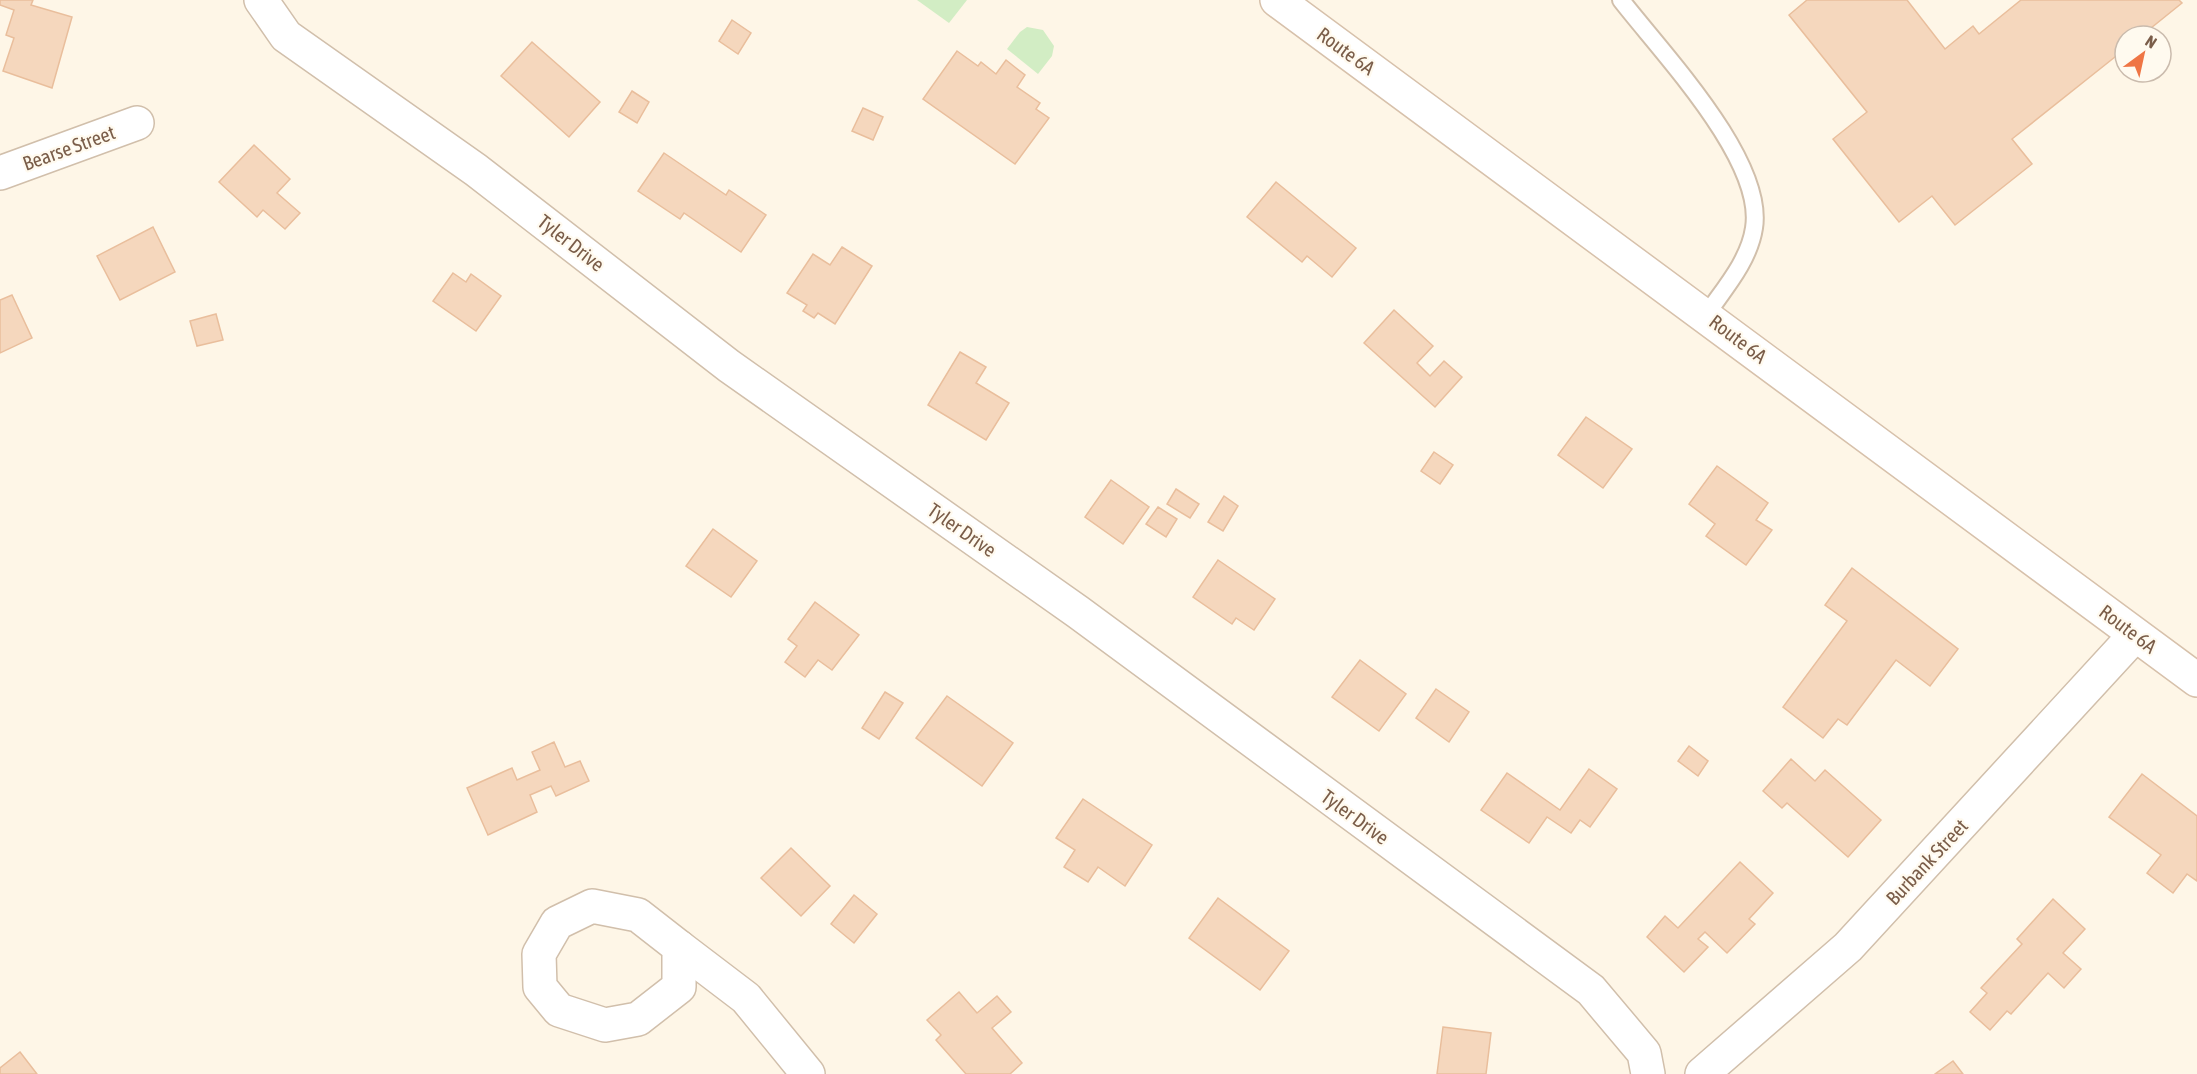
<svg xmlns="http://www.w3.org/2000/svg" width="2197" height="1074" viewBox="0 0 2197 1074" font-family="'Asap Condensed',sans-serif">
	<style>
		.green { fill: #d2edc4 }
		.building { fill: #f5d7bd; stroke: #e9be9c; stroke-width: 1.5 }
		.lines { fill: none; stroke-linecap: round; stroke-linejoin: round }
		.lane-casing { stroke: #d1bfab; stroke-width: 20 }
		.street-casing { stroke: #d1bfab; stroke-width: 36 }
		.secondary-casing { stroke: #d7c1ab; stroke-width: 36 }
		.lane { stroke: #fff; stroke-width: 16 }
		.street { stroke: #fff; stroke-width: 33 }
		.secondary { stroke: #fff; stroke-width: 33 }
		.labels { text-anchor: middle; stroke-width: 4.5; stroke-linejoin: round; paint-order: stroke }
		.street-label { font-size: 20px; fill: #7a5d49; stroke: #fffaef }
	</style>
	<rect width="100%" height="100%" fill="#fef6e7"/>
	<!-- green -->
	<g class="green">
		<path d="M917 0H967L949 23Z"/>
		<path d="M1027 27 1043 30 1054 46 1052 56 1038 74 1007 49 1020 32Z"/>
	</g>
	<!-- building -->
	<g class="building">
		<path d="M0 0H33L31 5 72 17 52 88 3 71 14 38 6 35 14 10 0 5Z"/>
		<path d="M1807 0H1907L1945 49 1973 26 1979 34 2021 0H2179L2182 3 2141 36H2125V49L2012 139 2032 164 1955 225 1932 196 1899 222 1833 139 1867 112 1789 15Z"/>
		<path d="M732 20 751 33 738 54 719 41Z"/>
		<path d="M532 42 600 102 569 137 501 76Z"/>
		<path d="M957 51 978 66 981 62 996 74 1006 60 1016 68 1025 75 1017 87 1040 103 1036 109 1049 118 1015 164 923 99Z"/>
		<path d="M632 91 649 102 637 123 619 112Z"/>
		<path d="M863 108 883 117 873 140 852 131Z"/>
		<path d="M254 145 290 179 277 193 300 213 285 229 263 210 257 217 219 182Z"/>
		<path d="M664 153 726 195 729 190 766 215 741 252 684 213 680 219 638 191Z"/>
		<path d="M1276 182 1356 248 1332 277 1307 256 1302 262 1247 217Z"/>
		<path d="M153 227 175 272 120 300 97 256Z"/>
		<path d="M842 247 872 266 835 324 818 313 814 318 803 311 807 305 787 293 813 254 830 265Z"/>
		<path d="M453 273 466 282 471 274 501 296 476 331 433 301Z"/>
		<path d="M12 295 32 338 0 353V300Z"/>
		<path d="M1394 310 1433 346 1417 363 1430 376 1444 361 1462 377 1435 407 1364 343Z"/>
		<path d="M216 314 223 340 197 346 190 321Z"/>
		<path d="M960 352 986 367 976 383 1009 403 986 440 928 405Z"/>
		<path d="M1586 417 1632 449 1603 488 1558 455Z"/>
		<path d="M1434 452 1453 465 1440 484 1421 471Z"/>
		<path d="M1717 466 1768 503 1756 520 1772 530 1746 565 1706 536 1715 524 1689 504Z"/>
		<path d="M1111 480 1149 507 1123 544 1085 517Z"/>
		<path d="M1176 489 1199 504 1190 518 1167 504Z"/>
		<path d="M1224 496 1238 506 1223 531 1208 522Z"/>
		<path d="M1158 507 1177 519 1166 537 1146 524Z"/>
		<path d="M713 529 757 561 731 597 686 566Z"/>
		<path d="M1218 560 1275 599 1254 630 1236 618 1232 624 1193 597Z"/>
		<path d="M1852 568 1958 649 1930 686 1896 660 1847 725 1838 719 1823 738 1783 707 1847 621 1825 605Z"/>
		<path d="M815 602 859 635 832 670 818 660 805 677 785 662 797 646 788 639Z"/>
		<path d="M1360 660 1406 694 1379 731 1332 697Z"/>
		<path d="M1436 689 1469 712 1449 742 1416 718Z"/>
		<path d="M885 692 903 703 879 739 862 728Z"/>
		<path d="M947 696 1013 743 982 786 916 738Z"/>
		<path d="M554 742 565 767 580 761 589 781 556 796 551 786 530 795 537 812 488 835 467 788 512 768 517 780 540 770 532 752Z"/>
		<path d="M1689 746 1708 761 1698 776 1678 761Z"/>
		<path d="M1791 759 1815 781 1825 770 1881 820 1848 857 1787 803 1782 808 1763 791Z"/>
		<path d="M1589 769 1617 789 1590 827 1580 820 1571 833 1547 817 1529 843 1481 810 1507 773 1560 810Z"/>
		<path d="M2142 774 2197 816V881L2187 874 2173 893 2147 873 2161 855 2109 817Z"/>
		<path d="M1083 799 1152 845 1125 886 1098 867 1088 882 1064 867 1075 850 1056 838Z"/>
		<path d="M791 848 830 886 801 916 761 878Z"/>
		<path d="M1740 862 1773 893 1749 919 1755 924 1727 953 1705 932 1698 939 1708 947 1684 972 1647 937 1665 916 1678 928Z"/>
		<path d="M854 895 877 914 854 943 831 924Z"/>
		<path d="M1218 898 1289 951 1260 990 1189 938Z"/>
		<path d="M2053 899 2085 929 2063 953 2081 969 2064 988 2048 973 2011 1014 2007 1011 1990 1030 1970 1012 1987 993 1981 988 2022 944 2017 939Z"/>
		<path d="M959 992 977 1013 997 996 1011 1012 992 1028 1022 1063 1010 1074H966L936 1040 941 1035 927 1020Z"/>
		<path d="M1443 1027 1491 1033 1486 1074H1437Z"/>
		<path d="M20 1052 37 1074H0V1068Z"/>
		<path d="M1953 1061 1963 1074H1935Z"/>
	</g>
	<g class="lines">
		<!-- lane casing -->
		<g class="lane-casing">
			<path id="lane" d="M1621 0C1662 53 1765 160 1754 228 1749 261 1724 289 1706 315"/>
		</g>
		<!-- street casing -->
		<g class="street-casing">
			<g id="street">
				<path d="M261 0 286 36 476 170 729 366 1078 612 1591 990 1644 1053 1648 1074"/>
				<path d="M0 173 137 123"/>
				<path d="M592 906 638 915 679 947V987L638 1019 605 1025 559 1010 540 987 539 954 557 923Z"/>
				<path d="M679 947 746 998 808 1074"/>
				<path d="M1702 1074 1848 947 2135 635"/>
			</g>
		</g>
		<!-- secondary casing -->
		<g class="secondary-casing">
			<path id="secondary" d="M1277 0 2197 680"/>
		</g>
		<!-- lane -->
		<use href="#lane" class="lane"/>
		<!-- street -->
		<use href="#street" class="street"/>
		<!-- secondary -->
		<use href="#secondary" class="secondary"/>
	</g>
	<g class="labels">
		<!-- street labels -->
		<g class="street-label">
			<text transform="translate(1346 51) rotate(36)" y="7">Route 6A</text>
			<text transform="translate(69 148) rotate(-20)" y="7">Bearse Street</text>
			<text transform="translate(571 243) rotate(38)" y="7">Tyler Drive</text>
			<text transform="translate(1738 339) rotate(37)" y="7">Route 6A</text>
			<text transform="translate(962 530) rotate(35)" y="7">Tyler Drive</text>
			<text transform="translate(2128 629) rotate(37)" y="7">Route 6A</text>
			<text transform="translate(1355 817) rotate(36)" y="7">Tyler Drive</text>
			<text transform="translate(1927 862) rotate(-47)" y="7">Burbank Street</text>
		</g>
	</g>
	<!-- north arrow -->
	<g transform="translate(2143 54) rotate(33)"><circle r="28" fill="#fffaef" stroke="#cabbad" stroke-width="1.5"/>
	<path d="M0-4.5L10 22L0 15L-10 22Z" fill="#ef7544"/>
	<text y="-9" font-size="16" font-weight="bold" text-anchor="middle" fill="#7a5d49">N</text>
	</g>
</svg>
